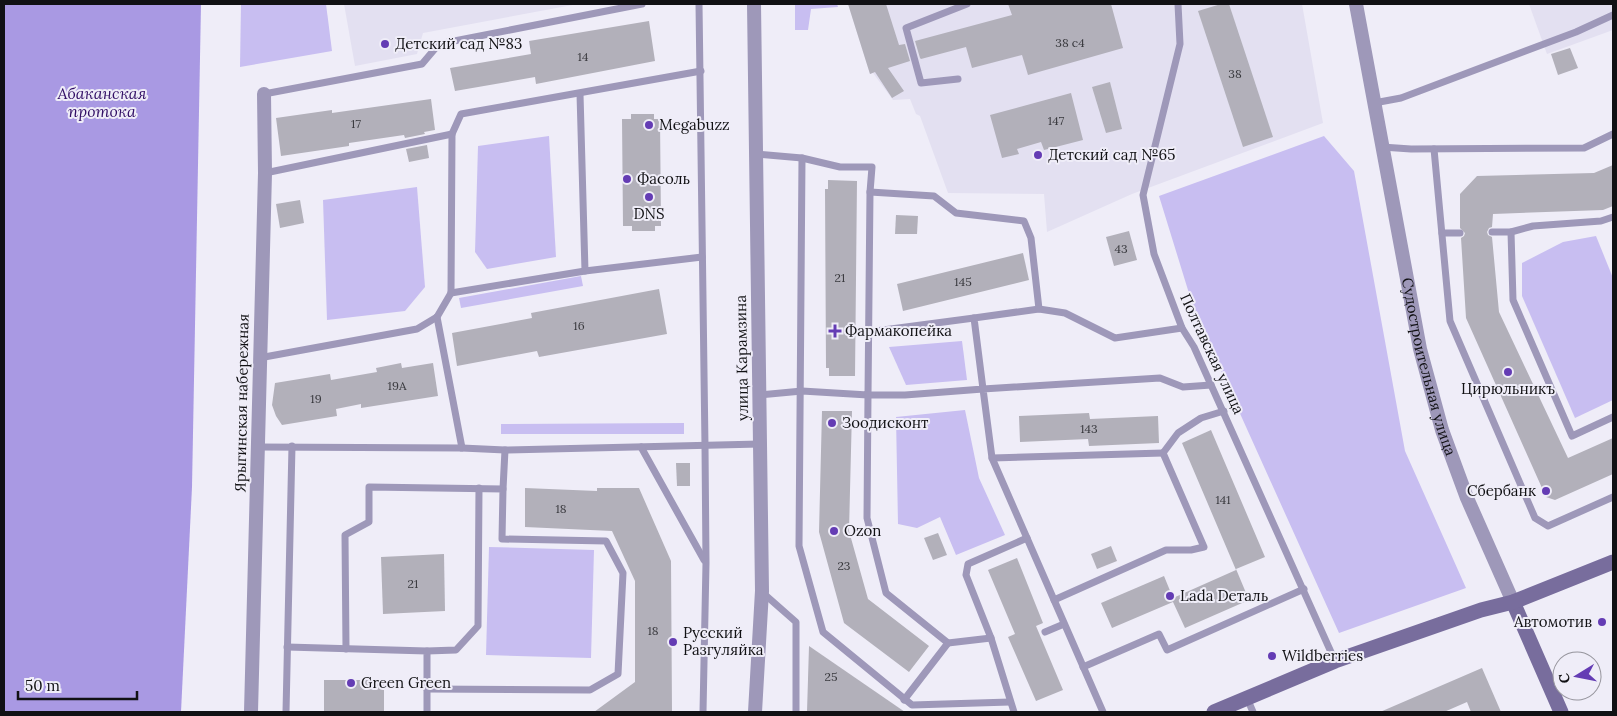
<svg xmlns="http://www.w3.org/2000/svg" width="1617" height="716" viewBox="0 0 1617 716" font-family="Lora,serif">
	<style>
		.built { fill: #e3e0f1 }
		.green { fill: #c8bef1 }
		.water { fill: #a999e3 }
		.building { fill: #b2b0ba }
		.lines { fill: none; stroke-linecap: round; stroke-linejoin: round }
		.lane { stroke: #9e98b9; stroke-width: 7 }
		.street { stroke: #9e98b9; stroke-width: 14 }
		.secondary { stroke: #786d9d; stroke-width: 15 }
		.poi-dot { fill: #643cb4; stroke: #efedf8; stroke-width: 2 }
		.labels { text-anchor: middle; stroke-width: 4; stroke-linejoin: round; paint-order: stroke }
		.number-label { font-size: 12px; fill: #39393e }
		.poi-label { font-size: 15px; fill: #111114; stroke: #efedf8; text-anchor: start }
		.street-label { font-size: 15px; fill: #111114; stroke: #efedf8 }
		.water-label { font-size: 16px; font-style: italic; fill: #310e65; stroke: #efedf8 }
	</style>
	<rect width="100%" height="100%" fill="#efedf8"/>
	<!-- built -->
	<g class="built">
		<path d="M344 4H578L423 33 417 54 355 66Z"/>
		<path d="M848 4H1302L1323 123 1132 194 1047 232 1044 194 948 193 920 116 916 114 910 99 893 100 873 73 870 74Z"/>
		<path d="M1529 4H1613V30L1547 54Z"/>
	</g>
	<!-- green -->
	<g class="green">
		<path d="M241 4H326L332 51 240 67Z"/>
		<path d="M795 4H837L838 7 811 9 808 30H795Z"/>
		<path d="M549 136 556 257 487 269 475 252 478 146Z"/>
		<path d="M1324 136 1354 171 1405 451 1466 588 1339 633 1196 316 1159 196Z"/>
		<path d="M417 187 425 287 405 311 327 320 323 200Z"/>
		<path d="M1596 236 1613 278V400L1575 418 1522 296V263L1563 242Z"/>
		<path d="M581 276 583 286 461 308 459 298Z"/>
		<path d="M962 341 967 380 906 385 889 347Z"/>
		<path d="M965 410 979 478 1005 535 956 555 940 517 917 528 898 524 896 417Z"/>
		<path d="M684 423V434H501V424Z"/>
		<path d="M489 547 594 550 591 658 486 655Z"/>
	</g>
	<!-- water -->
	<path class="water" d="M4 4H201L192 487 181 712H4Z"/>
	<!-- building -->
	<g class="building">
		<path d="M848 4H886L899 45 905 44 910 61 888 68 904 91 892 98 875 72 870 74Z"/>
		<path d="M1008 4H1111L1123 48 1028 75 1022 55 972 68 966 47 921 59 920 58 915 41 1012 15Z"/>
		<path d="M1221 4H1229L1273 137 1243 147 1198 11Z"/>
		<path d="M649 21 655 61 536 84 535 77 455 91 450 68 531 54 529 41Z"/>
		<path d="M1570 48 1578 68 1558 75 1551 54Z"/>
		<path d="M1110 82 1122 129 1106 133 1092 87Z"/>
		<path d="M1071 93 1083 140 1044 150 1041 142 1017 149 1019 154 1002 158 990 115Z"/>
		<path d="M431 99 435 130 424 132 425 134 405 138 404 135 349 143V146L281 156 276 118 332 110V113Z"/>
		<path d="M631 114H654V119H660L661 226H655V231H632V226H623L622 119H631Z"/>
		<path d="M427 145 429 158 409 162 406 149Z"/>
		<path d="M1613 165V206L1603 210 1493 214 1492 227 1489 228 1487 232 1488 235 1492 237 1499 312 1568 458 1613 438V474L1555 500 1546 497 1466 318 1461 238 1464 236 1465 233 1460 228V194L1477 176 1594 173Z"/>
		<path d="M828 180 857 181 855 376H829V368H826L825 189H828Z"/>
		<path d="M300 200 304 223 280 228 276 204Z"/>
		<path d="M896 215 918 216 917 234H895Z"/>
		<path d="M1129 231 1137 260 1114 266 1106 237Z"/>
		<path d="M1023 253 1029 280 903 311 897 284Z"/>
		<path d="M659 289 667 334 539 357 537 351 457 366 452 333 532 318 531 313Z"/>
		<path d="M401 363 402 368 433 363 438 396 361 408V404L336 409 337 416 282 425 276 416 272 405 275 383 330 374 331 380 377 372 376 368Z"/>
		<path d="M822 411H852L849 531 868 599 929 646 909 672 844 623 819 532Z"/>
		<path d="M1089 413 1090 419 1158 416 1159 443 1089 446 1088 439 1020 442 1019 416Z"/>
		<path d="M1211 430 1265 557 1236 569 1249 600 1185 628 1173 602 1112 628 1101 603 1164 576 1173 598 1236 570 1182 443Z"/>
		<path d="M676 463H690V486H677Z"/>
		<path d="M525 488 597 491V488H639L671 561 672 712H594L635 682V581L612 531 525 527Z"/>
		<path d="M938 533 947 555 933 560 924 538Z"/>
		<path d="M1111 546 1117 561 1097 569 1091 554Z"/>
		<path d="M444 554 445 611 383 614 381 557Z"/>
		<path d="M1017 558 1043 623 1036 626 1063 690 1036 701 1008 637 1015 634 988 570Z"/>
		<path d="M809 646 905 712H807Z"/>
		<path d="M1482 668 1501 712H1471L1467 702 1444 712H1380Z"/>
		<rect x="324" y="680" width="60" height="32"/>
	</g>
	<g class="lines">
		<!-- lane -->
		<g class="lane">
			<path d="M699 4 705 446 706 563 703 712"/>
			<path d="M1178 4 1180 44 1143 195 1154 254 1182 328 1194 347 1335 661"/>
			<path d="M958 79 921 83 906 28 967 4"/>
			<path d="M264 94 422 64 439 44 642 4"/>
			<path d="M580 94 585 271"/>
			<path d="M1374 103 1401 98 1576 32 1613 15"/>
			<path d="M1382 147 1411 149 1584 148 1613 134"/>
			<path d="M1434 149 1450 321 1535 518 1548 526 1613 497"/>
			<path d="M755 154 802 158 840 167H872L870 192 868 395 802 391 760 395"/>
			<path d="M802 158 799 546 823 632 912 705 1010 702"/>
			<path d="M265 173 452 134"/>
			<path d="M870 192 934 196 956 213 1024 221 1031 238 1039 309 974 318 983 389 905 395H868L867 518 886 593 948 643 991 638"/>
			<path d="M1613 217 1601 221 1533 226 1511 232 1513 300 1572 436 1613 417"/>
			<path d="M1492 232H1511"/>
			<path d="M1442 233H1460"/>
			<path d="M451 293 585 271 702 257"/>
			<path d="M1039 309 1065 313 1115 338 1182 328"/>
			<path d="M437 317 462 448"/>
			<path d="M868 332 974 318"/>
			<path d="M259 358 417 329 437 317 451 293 452 134 461 114 701 71"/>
			<path d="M257 447 462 448 505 450 760 444"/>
			<path d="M641 447 704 560"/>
			<path d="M1163 453 1178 433 1201 418 1224 411"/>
			<path d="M992 458 1163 453"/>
			<path d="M503 489 505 450"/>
			<path d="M762 592 796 622V712"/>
			<path d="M1054 600 1166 550H1191L1204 547 1163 453"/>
			<path d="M1045 632 1064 624"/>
			<path d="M287 647 427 651V712"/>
			<path d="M346 649 345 535 369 522V487L503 489 502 539 606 541 623 573 618 674 590 690 427 689"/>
			<path d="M427 651 456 650 478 626 479 488"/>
			<path d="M1083 667 1159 634 1167 650 1304 589"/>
			<path d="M1247 698 1253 712"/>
			<path d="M904 700 948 643"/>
			<path d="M286 712 292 446"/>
			<path d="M1014 712 991 638 966 575 968 564 1027 538"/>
			<path d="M1103 712 992 458 983 389 1160 378 1183 387 1211 385"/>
		</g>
		<!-- street -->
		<g class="street">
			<path d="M754 4 762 591 755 712"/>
			<path id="s1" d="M1356 4 1420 349 1442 430 1467 498 1513 602"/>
			<path d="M251 712 265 173 264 94"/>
		</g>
		<!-- secondary -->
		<g class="secondary">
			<path d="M1513 602 1561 712"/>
			<path d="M1214 712 1335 661 1481 610 1513 602 1613 562"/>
		</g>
	</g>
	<!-- markers -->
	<g class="poi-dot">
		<circle cx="385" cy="44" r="5"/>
		<circle cx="649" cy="125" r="5"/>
		<circle cx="1038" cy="155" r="5"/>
		<circle cx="627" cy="179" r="5"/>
		<circle cx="649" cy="197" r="5"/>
		<path d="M832.5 323.5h5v5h5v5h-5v5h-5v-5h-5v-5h5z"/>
		<circle cx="1508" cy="372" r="5"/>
		<circle cx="832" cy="423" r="5"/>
		<circle cx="1546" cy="491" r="5"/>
		<circle cx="834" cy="531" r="5"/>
		<circle cx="1170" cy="596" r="5"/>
		<circle cx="1602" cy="622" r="5"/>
		<circle cx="673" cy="642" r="5"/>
		<circle cx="1272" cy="656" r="5"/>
		<circle cx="351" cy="683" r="5"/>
	</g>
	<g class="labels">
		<!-- number labels -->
		<g class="number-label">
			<text x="1070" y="47">38 с4</text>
			<text x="583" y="61">14</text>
			<text x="1235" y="78">38</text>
			<text x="1056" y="125">147</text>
			<text x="356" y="128">17</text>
			<text x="1121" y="253">43</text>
			<text x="840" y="282">21</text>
			<text x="963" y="286">145</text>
			<text x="579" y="330">16</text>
			<text x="397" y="390">19А</text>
			<text x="316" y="403">19</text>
			<text x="1089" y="433">143</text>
			<text x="1223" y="504">141</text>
			<text x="561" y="513">18</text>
			<text x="844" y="570">23</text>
			<text x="413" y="588">21</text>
			<text x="653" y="635">18</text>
			<text x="831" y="681">25</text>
		</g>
		<!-- poi labels -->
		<g class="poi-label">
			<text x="395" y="49">Детский сад №83</text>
			<text x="659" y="130">Megabuzz</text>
			<text x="1048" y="160">Детский сад №65</text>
			<text x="637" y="184">Фасоль</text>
			<text x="649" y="219" text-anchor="middle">DNS</text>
			<text x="845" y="336">Фармакопейка</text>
			<text x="1508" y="394" text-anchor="middle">Цирюльникъ</text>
			<text x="842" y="428">Зоодисконт</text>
			<text x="1536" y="496" text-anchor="end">Сбербанк</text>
			<text x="844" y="536">Ozon</text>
			<text x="1180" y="601">Lada Dеталь</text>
			<text x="1592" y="627" text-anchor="end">Автомотив</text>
			<text x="683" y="638">Русский<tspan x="683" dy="17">Разгуляйка</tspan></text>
			<text x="1282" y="661">Wildberries</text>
			<text x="361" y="688">Green Green</text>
		</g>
		<!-- street labels -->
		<g class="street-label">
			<text transform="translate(1212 354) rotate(65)" y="5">Полтавская улица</text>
			<text transform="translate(742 358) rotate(-91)" y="5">улица Карамзина</text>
			<text dy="5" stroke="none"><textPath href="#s1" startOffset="370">Судостроительная улица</textPath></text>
			<text transform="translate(242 403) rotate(-89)" y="5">Ярыгинская набережная</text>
		</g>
		<!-- water labels -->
		<g class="water-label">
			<text x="102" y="99">Абаканская<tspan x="102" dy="18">протока</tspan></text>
		</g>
	</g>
	<!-- border -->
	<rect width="1617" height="716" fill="none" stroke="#111114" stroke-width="10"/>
	<!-- north arrow -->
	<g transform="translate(1577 676) rotate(260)"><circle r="24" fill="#efedf8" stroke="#96959d"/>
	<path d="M0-4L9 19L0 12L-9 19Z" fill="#643cb4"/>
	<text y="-8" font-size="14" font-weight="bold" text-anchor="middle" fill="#111114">С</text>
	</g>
	<!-- scale -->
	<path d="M18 691v8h119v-8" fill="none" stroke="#111114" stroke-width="2.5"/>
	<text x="25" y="691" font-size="15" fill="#111114" stroke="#efedf8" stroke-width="4" paint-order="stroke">50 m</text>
</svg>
